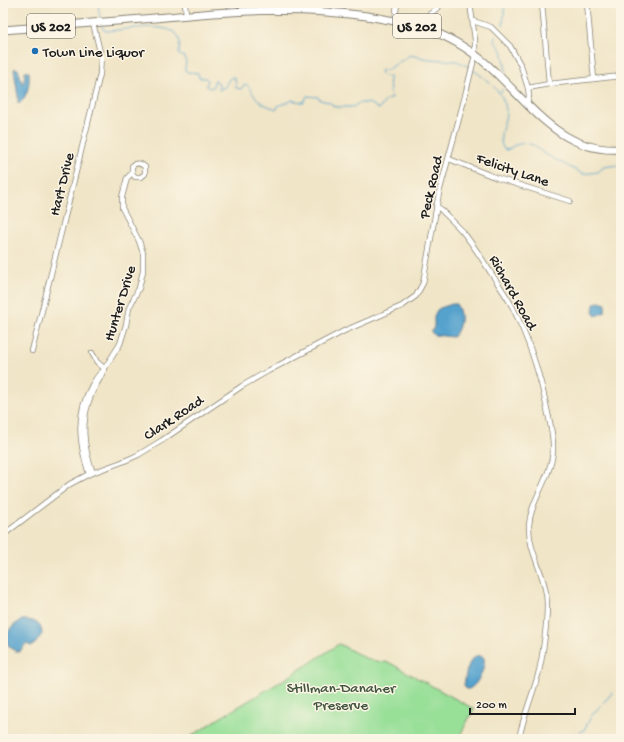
<svg xmlns="http://www.w3.org/2000/svg" width="624" height="742" viewBox="0 0 624 742" font-family="'Gochi Hand',sans-serif">
	<style>
		.green { fill: #98df98; stroke: #5a7e5a }
		.water { fill: #54a2cd; stroke: #385f74 }
		.lines { fill: none; stroke-linecap: round; stroke-linejoin: round }
		.stream { stroke: #54a2cd; stroke-width: 1 }
		.minor-casing { stroke: #868072; stroke-width: 6 }
		.highway-casing { stroke: #868072; stroke-width: 9 }
		.minor { stroke: #fff; stroke-width: 4.5 }
		.highway { stroke: #fff; stroke-width: 7 }
		.poi-dot { fill: #1f6fb2; stroke: #fcf5e5; stroke-width: 1.5 }
		.labels { text-anchor: middle; stroke-width: 3; stroke-linejoin: round; paint-order: stroke }
		.shield { fill: #fcf5e5; stroke: #5f5d58; stroke-width: 1 }
		.shield-label { font-size: 14px; font-weight: bold; fill: #1c1c1c }
		.poi-label { font-size: 15px; fill: #1c1c1c; stroke: #fcf5e5; text-anchor: start }
		.street-label { font-size: 15px; fill: #1c1c1c; stroke: #fcf5e5 }
		.park-label { font-size: 15px; fill: #415641; stroke: #fcf5e5 }
	</style>
	<rect width="100%" height="100%" fill="#fcf5e5"/>
	<filter id="ink" filterUnits="userSpaceOnUse"><feTurbulence type="fractalNoise" baseFrequency=".025" numOctaves="2"/><feDisplacementMap in="SourceGraphic" scale="8" xChannelSelector="R" yChannelSelector="G"/><feConvolveMatrix kernelMatrix="1 2 1 2 8 2 1 2 1" color-interpolation-filters="sRGB"/></filter>
	<filter id="wash" filterUnits="userSpaceOnUse"><feTurbulence type="fractalNoise" baseFrequency=".012" numOctaves="4" result="noise"/><feDisplacementMap in="SourceGraphic" scale="16" xChannelSelector="R" yChannelSelector="G"/><feGaussianBlur stdDeviation="0.9" result="paint"/><feColorMatrix in="noise" values="0 0 0 0 0 0 0 0 0 0 0 0 0 0 0 0 0 1.4 0 .05"/><feComposite in="paint" operator="in"/></filter>
	<g filter="url(#wash)">
		<rect width="100%" height="100%" fill="#f0e5c7"/>
		<!-- green -->
		<path class="green" d="M339 644 369 660 390 663 474 709 458 739H187L218 719 290 676Z"/>
		<!-- water -->
		<g class="water">
			<path d="M15 68 18 69 22 83 24 82 25 71 29 72C30 83 28 96 19 104L18 103V97L14 70Z"/>
			<path d="M599 302 606 304 605 312 596 316C592 313 593 307 595 303Z"/>
			<path d="M452 304H456C463 314 461 328 453 337L434 335 431 332 434 327V316L437 310 440 308Z"/>
			<path d="M22 620C33 619 42 623 42 634L35 644 31 646 26 644 19 652 15 651 8 645C4 632 12 626 22 620Z"/>
			<path d="M478 655 484 658C486 667 478 685 469 689H466L464 685C466 674 467 660 478 655Z"/>
		</g>
		<g class="lines">
			<!-- stream -->
			<g class="stream">
				<path d="M98 3 100 19"/>
				<path d="M503 25 505 3"/>
				<path d="M102 26 104 30 107 31C123 30 168 21 178 36 181 41 179 49 179 55L184 57 186 60 185 70 187 72 198 73 199 78H206L208 80 206 86 210 88 213 87 214 81H217L219 85V90L225 87 229 79 232 77 235 78 236 88 241 89 245 84C252 88 250 91 255 96 261 104 267 106 277 109L278 106 289 102 292 100 301 102H304L307 96 318 97 320 100 329 102 335 107H353L359 103H369L379 109 386 100 392 98 390 92 389 77 382 75 380 72 381 70H387L410 55 429 59 457 61 471 68"/>
				<path d="M499 31 500 30"/>
				<path d="M496 36 494 40C496 44 500 47 502 51 503 52 506 71 506 73"/>
				<path d="M473 70C487 79 507 95 506 113 505 126 496 137 504 149L507 150 515 145 526 143 533 145 543 153 583 174 598 172 604 167 610 166 621 165"/>
				<path d="M500 93 503 89"/>
				<path d="M573 739 580 732 584 730 592 715 613 692"/>
			</g>
		</g>
	</g>
	<g filter="url(#ink)">
		<g class="lines">
			<!-- minor casing -->
			<g class="minor-casing">
				<g id="minor">
					<path d="M185 3 186 15"/>
					<path d="M281 3 282 10"/>
					<path d="M542 3 549 84"/>
					<path d="M587 3 594 79"/>
					<path d="M395 21 397 3"/>
					<path d="M473 21 491 27 510 46 521 66 528 88 529 96 527 104"/>
					<path d="M419 27 423 20 443 3"/>
					<path d="M528 88 549 84 621 76"/>
					<path d="M449 159 497 178 570 201"/>
					<path d="M436 205C445 214 454 222 462 231 473 244 482 259 491 273 498 284 506 295 512 306 528 338 540 374 547 409 550 423 554 436 553 451 551 478 531 499 529 525 528 553 547 576 547 604 547 624 543 656 538 675 532 697 523 717 519 739"/>
					<path d="M32 351 100 74 101 56 93 23"/>
					<path d="M92 353 97 362 105 369"/>
					<path d="M103 371 120 344 126 325 129 308 139 288 143 271V253L139 241 122 208V197L127 178 132 173V166C136 162 141 163 145 167V174L141 177H135L132 173"/>
					<path d="M89 474C79 443 75 415 92 385 95 380 98 374 103 371 101 379 95 385 92 393 80 420 83 446 93 473"/>
					<path d="M3 535 70 484 89 474 122 462 138 455 161 441 242 386 268 371 344 331 402 306 416 296 423 283 439 193 464 100 475 55V40L470 3"/>
				</g>
			</g>
			<!-- highway casing -->
			<g class="highway-casing">
				<path id="highway" d="M3 30C54 26 105 22 155 18 226 11 297 6 367 16 385 19 403 22 420 27 443 34 465 46 483 61 526 97 557 154 621 149"/>
			</g>
			<!-- minor -->
			<use href="#minor" class="minor"/>
			<!-- highway -->
			<use href="#highway" class="highway"/>
		</g>
	</g>
	<!-- markers -->
	<circle class="poi-dot" cx="35" cy="51" r="4"/>
	<g class="labels">
		<!-- shield labels -->
		<g class="shield">
			<rect x="27" y="14" width="48" height="24" rx="3"/>
			<rect x="393" y="14" width="48" height="24" rx="3"/>
		</g>
		<g class="shield-label">
			<text x="51" y="31">US 202</text>
			<text x="417" y="31">US 202</text>
		</g>
		<!-- poi labels -->
		<g class="poi-label">
			<text x="43" y="56">Town Line Liquor</text>
		</g>
		<!-- street labels -->
		<g class="street-label">
			<text transform="translate(513 169) rotate(19)" y="5">Felicity Lane</text>
			<text transform="translate(61 184) rotate(-76)" y="5">Hart Drive</text>
			<text transform="translate(430 187) rotate(-77)" y="5">Peck Road</text>
			<text transform="translate(514 292) rotate(61)" y="5">Richard Road</text>
			<text transform="translate(119 303) rotate(-73)" y="5">Hunter Drive</text>
			<text transform="translate(173 417) rotate(-34)" y="5">Clark Road</text>
		</g>
		<!-- park labels -->
		<g class="park-label">
			<text x="341" y="692">Stillman-Danaher<tspan x="341" dy="17">Preserve</tspan></text>
		</g>
	</g>
	<!-- margin -->
	<rect width="624" height="742" fill="none" stroke="#fcf5e5" stroke-width="16"/>
	<!-- scale -->
	<path d="M470 708v6h105v-6" fill="none" stroke="#1c1c1c" stroke-width="2"/>
	<text x="476" y="708" font-size="12" fill="#1c1c1c" stroke="#fcf5e5" stroke-width="3" paint-order="stroke">200 m</text>
</svg>
